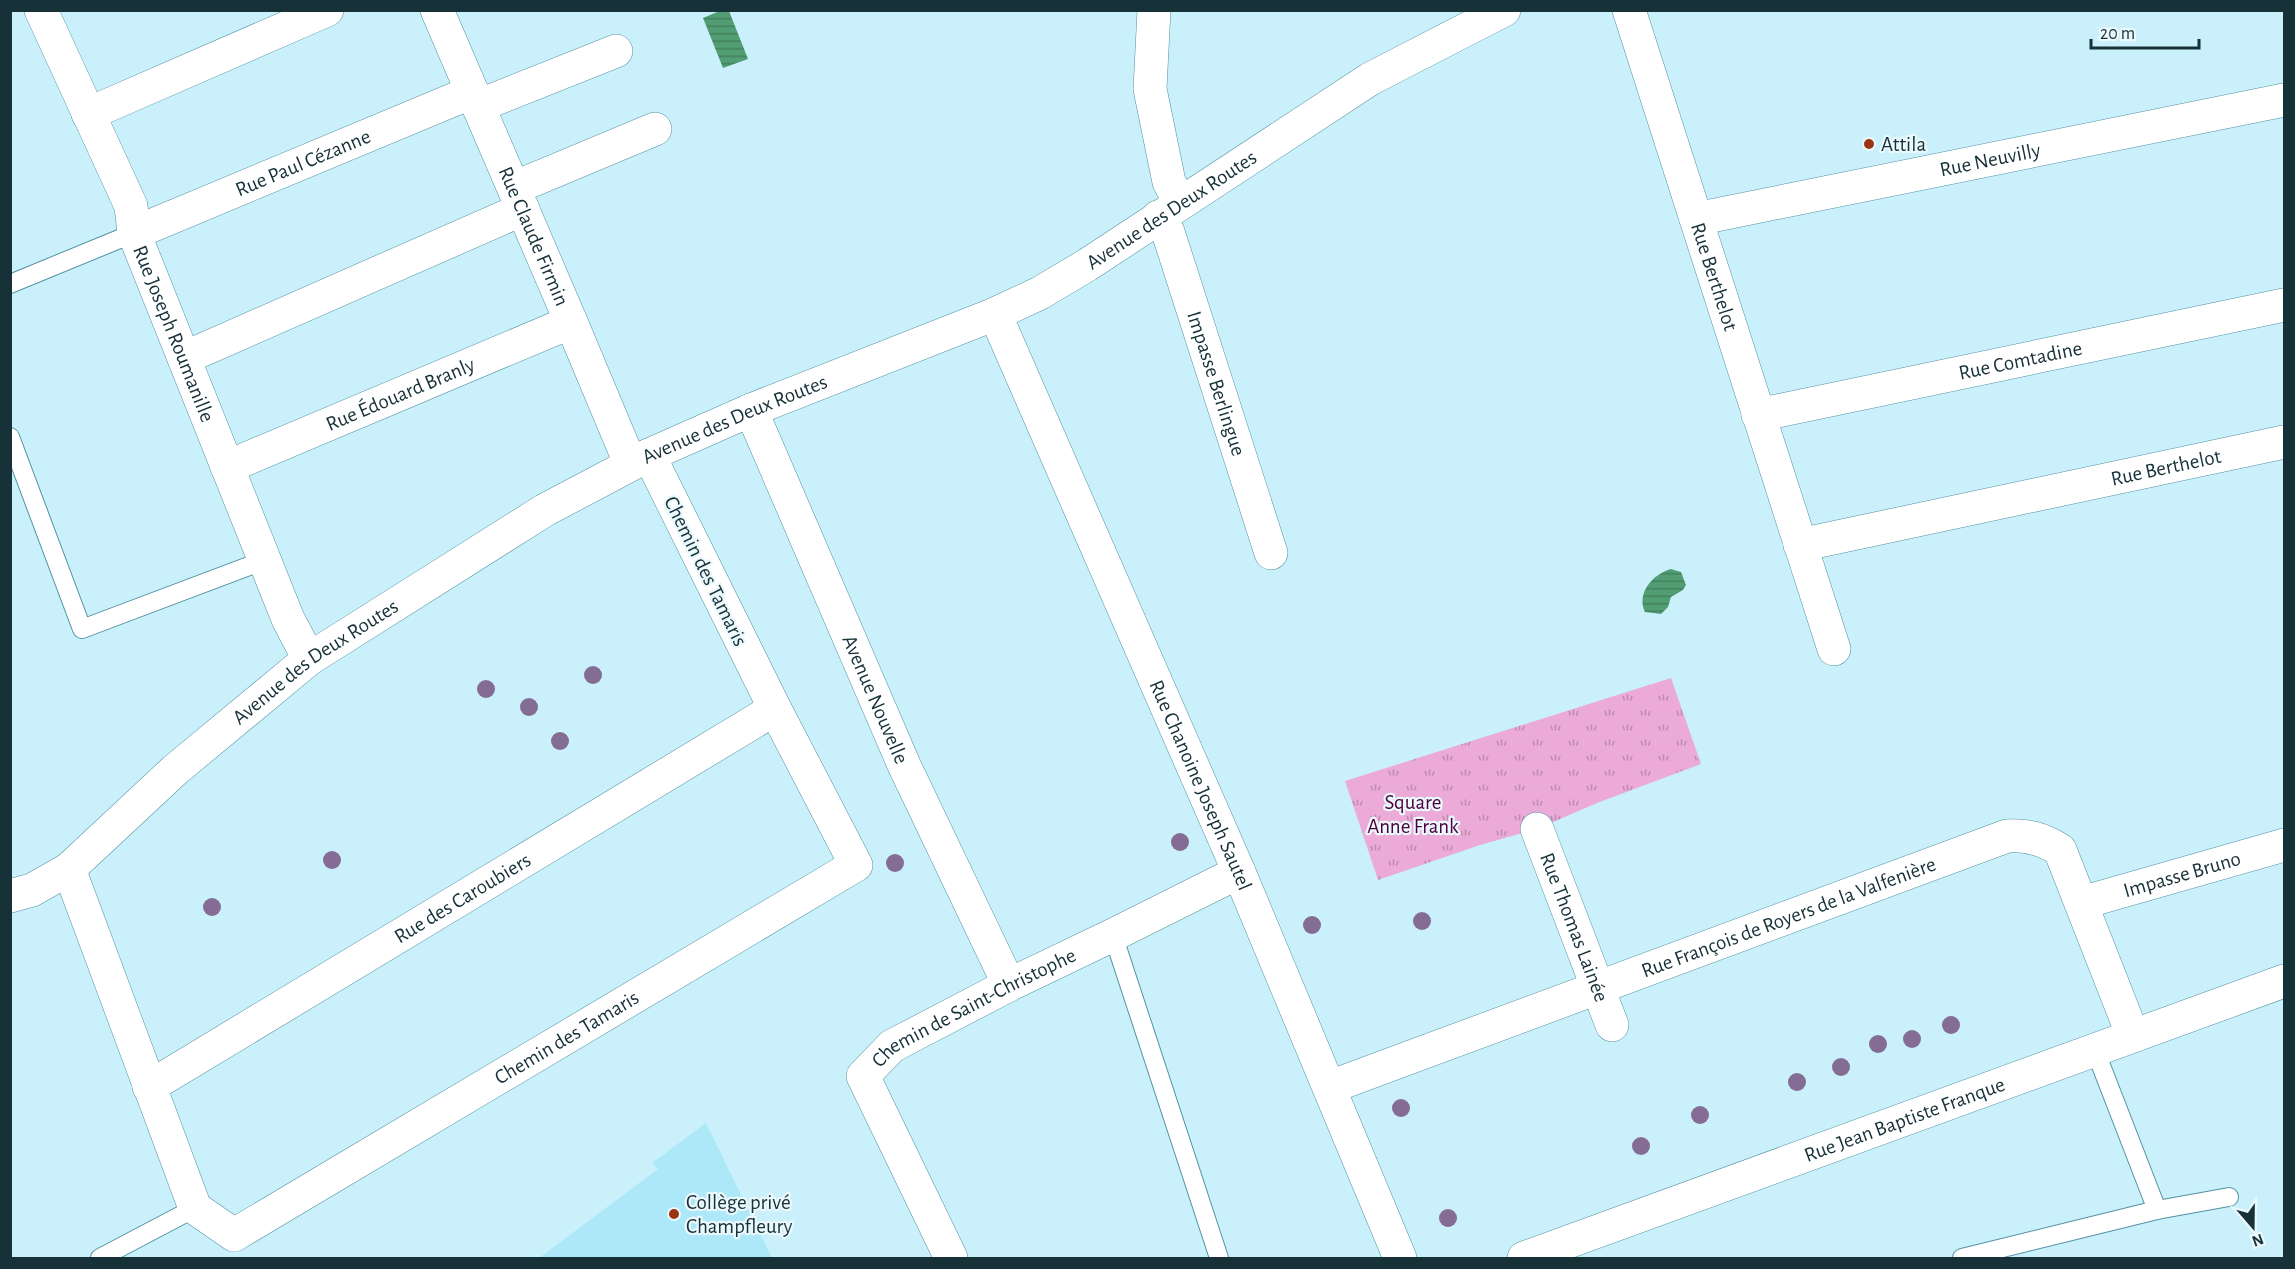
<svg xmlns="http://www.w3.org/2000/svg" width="2295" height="1269" viewBox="0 0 2295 1269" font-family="'Alegreya Sans',sans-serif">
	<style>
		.built { fill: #ade8f9 }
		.grass { fill: url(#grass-tufts) }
		.water { fill: url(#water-rules) }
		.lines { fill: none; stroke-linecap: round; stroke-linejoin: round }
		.service-casing { stroke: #5392a4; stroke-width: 20 }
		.minor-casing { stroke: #5392a4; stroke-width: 34 }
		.service { stroke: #fff; stroke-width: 18 }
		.minor { stroke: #fff; stroke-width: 33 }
		.tree { fill: #856c94 }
		.poi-dot { fill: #9b3511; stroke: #ebf8fc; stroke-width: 2 }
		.labels { text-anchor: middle; stroke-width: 4.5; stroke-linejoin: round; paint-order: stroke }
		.poi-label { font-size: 21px; fill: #173139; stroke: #ebf8fc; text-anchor: start }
		.street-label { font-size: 21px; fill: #173139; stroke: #ebf8fc }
		.park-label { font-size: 21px; fill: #4d003f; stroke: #ebf8fc }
	</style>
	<defs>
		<pattern id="grass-tufts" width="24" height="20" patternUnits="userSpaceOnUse" patternTransform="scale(1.5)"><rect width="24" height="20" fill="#ebaad8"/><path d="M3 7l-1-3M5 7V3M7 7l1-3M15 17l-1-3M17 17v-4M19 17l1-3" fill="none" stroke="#bd8bb0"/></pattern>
		<pattern id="water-rules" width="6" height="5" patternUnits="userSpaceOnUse" patternTransform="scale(1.5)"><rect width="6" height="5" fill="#529d73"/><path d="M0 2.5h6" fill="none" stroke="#43815f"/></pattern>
	</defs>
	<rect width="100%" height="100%" fill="#caf0fb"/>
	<!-- built -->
	<path class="built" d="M706 1123 772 1258H539L658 1169 652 1163Z"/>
	<!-- grass -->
	<path class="grass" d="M1671 678 1701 764 1597 803 1537 829 1480 845 1378 880 1345 781Z"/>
	<!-- water -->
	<g class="water">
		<path d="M722 10 729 11 748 59 723 68 703 18Z"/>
		<path d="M1671 569 1681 572 1686 585 1683 590 1671 597 1668 607 1661 614 1645 612C1636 593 1653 574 1671 569Z"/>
	</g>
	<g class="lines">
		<!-- service casing -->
		<g class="service-casing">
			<g id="service">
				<path d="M10 284 134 233"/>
				<path d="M10 437 82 629 265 560"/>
				<path d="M1113 935 1219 1258"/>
				<path d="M2095 1050 2157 1210"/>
				<path d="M100 1258 195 1208"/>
				<path d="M1962 1258 2157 1210 2229 1197"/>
			</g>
		</g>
		<!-- minor casing -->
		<g class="minor-casing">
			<g id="minor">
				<path id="s1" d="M41 10 131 206 134 233 288 619 309 659"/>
				<path id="s2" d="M437 10 571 322 630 463"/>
				<path d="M1154 10 1150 89 1169 182 1180 202"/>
				<path id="s3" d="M1629 10 1834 649"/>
				<path d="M478 106 616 51"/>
				<path d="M88 114 327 10"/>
				<path d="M514 188 655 129"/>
				<path id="s4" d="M1158 217 1168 232 1271 553"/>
				<path id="s5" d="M1696 219 2284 100"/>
				<path id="s6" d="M134 233 472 92"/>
				<path id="s7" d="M995 314 1239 872 1400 1258"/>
				<path d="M184 358 523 209"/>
				<path id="s8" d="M751 410 904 765 1009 985"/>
				<path id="s9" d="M1758 415 2284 305"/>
				<path id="s10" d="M227 467 571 322"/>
				<path id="s11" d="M1800 545 2284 442"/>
				<path id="s12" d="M1537 829 1612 1025"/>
				<path id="s13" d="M69 869 195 1208 234 1235 856 865 775 709 649 455"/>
				<path id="s14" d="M10 896 32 890 69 869 175 770 309 659 545 510 649 455 751 410 995 314 1040 293 1087 265 1370 79 1504 10"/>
				<path id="s15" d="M2081 903 2284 845"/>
				<path id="s16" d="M149 1087 775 709"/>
				<path id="s17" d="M1330 1087 2007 836C2029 835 2042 839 2060 850L2133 1036"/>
				<path id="s18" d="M951 1258 863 1076 892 1046 1009 985 1113 935 1239 872"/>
				<path id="s19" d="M1524 1258 2284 981"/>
			</g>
		</g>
		<!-- service -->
		<use href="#service" class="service"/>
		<!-- minor -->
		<use href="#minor" class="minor"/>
	</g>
	<!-- trees -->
	<g class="tree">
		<circle cx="593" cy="675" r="9"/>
		<circle cx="486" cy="689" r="9"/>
		<circle cx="529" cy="707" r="9"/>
		<circle cx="560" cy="741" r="9"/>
		<circle cx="1180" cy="842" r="9"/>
		<circle cx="332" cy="860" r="9"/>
		<circle cx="895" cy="863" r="9"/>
		<circle cx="212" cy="907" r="9"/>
		<circle cx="1422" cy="921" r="9"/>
		<circle cx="1312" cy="925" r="9"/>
		<circle cx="1951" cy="1025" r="9"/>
		<circle cx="1912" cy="1039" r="9"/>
		<circle cx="1878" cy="1044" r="9"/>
		<circle cx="1841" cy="1067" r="9"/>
		<circle cx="1797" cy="1082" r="9"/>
		<circle cx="1401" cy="1108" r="9"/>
		<circle cx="1700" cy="1115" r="9"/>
		<circle cx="1641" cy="1146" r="9"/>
		<circle cx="1448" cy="1218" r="9"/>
	</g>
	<!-- markers -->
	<g class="poi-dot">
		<circle cx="1869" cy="144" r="6"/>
		<circle cx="674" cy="1214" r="6"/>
	</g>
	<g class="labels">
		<!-- poi labels -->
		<g class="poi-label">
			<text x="1881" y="151">Attila</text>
			<text x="686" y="1209">Collège privé<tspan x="686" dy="24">Champfleury</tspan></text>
		</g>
		<!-- street labels -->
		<g class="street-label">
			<text dy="7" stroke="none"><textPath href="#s5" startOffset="300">Rue Neuvilly</textPath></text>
			<text dy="7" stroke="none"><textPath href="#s6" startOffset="183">Rue Paul Cézanne</textPath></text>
			<text dy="7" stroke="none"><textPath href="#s14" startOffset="1360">Avenue des Deux Routes</textPath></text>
			<text dy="7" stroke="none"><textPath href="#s2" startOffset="246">Rue Claude Firmin</textPath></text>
			<text dy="7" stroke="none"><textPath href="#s3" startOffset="280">Rue Berthelot</textPath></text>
			<text dy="7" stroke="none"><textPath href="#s1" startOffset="351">Rue Joseph Roumanille</textPath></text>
			<text dy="7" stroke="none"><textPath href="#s9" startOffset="268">Rue Comtadine</textPath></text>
			<text dy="7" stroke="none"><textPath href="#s4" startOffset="177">Impasse Berlingue</textPath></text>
			<text dy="7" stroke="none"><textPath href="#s10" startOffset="188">Rue Édouard Branly</textPath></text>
			<text dy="7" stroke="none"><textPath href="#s14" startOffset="874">Avenue des Deux Routes</textPath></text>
			<text dy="7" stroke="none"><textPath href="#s11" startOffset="374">Rue Berthelot</textPath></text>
			<text transform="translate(706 571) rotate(64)" y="7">Chemin des Tamaris</text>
			<text dy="7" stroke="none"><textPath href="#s14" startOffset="388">Avenue des Deux Routes</textPath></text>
			<text dy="7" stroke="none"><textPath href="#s8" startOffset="315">Avenue Nouvelle</textPath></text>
			<text dy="7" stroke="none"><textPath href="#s7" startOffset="514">Rue Chanoine Joseph Sautel</textPath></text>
			<text dy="7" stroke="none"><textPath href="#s15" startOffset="105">Impasse Bruno</textPath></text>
			<text dy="7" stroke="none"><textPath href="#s16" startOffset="366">Rue des Caroubiers</textPath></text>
			<text dy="7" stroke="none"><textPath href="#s17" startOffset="489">Rue François de Royers de la Valfenière</textPath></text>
			<text dy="7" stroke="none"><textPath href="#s12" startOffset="105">Rue Thomas Lainée</textPath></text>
			<text dy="7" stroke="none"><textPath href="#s18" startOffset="334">Chemin de Saint-Christophe</textPath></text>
			<text dy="7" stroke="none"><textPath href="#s13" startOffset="796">Chemin des Tamaris</textPath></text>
			<text dy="7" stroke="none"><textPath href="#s19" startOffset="405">Rue Jean Baptiste Franque</textPath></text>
		</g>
		<!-- park labels -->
		<g class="park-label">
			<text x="1413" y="809">Square<tspan x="1413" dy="24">Anne Frank</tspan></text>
		</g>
	</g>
	<!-- border -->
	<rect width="2295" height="1269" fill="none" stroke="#173139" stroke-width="24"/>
	<!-- north arrow -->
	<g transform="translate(2253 1227) rotate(160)" stroke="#ebf8fc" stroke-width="4.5" paint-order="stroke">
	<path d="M0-4.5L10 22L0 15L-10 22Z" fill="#173139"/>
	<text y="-9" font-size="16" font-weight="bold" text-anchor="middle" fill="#173139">N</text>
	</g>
	<!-- scale -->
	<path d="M2091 39v9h108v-9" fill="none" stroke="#173139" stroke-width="3"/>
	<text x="2100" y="39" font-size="18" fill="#173139" stroke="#ebf8fc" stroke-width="4.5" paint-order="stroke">20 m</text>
</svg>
